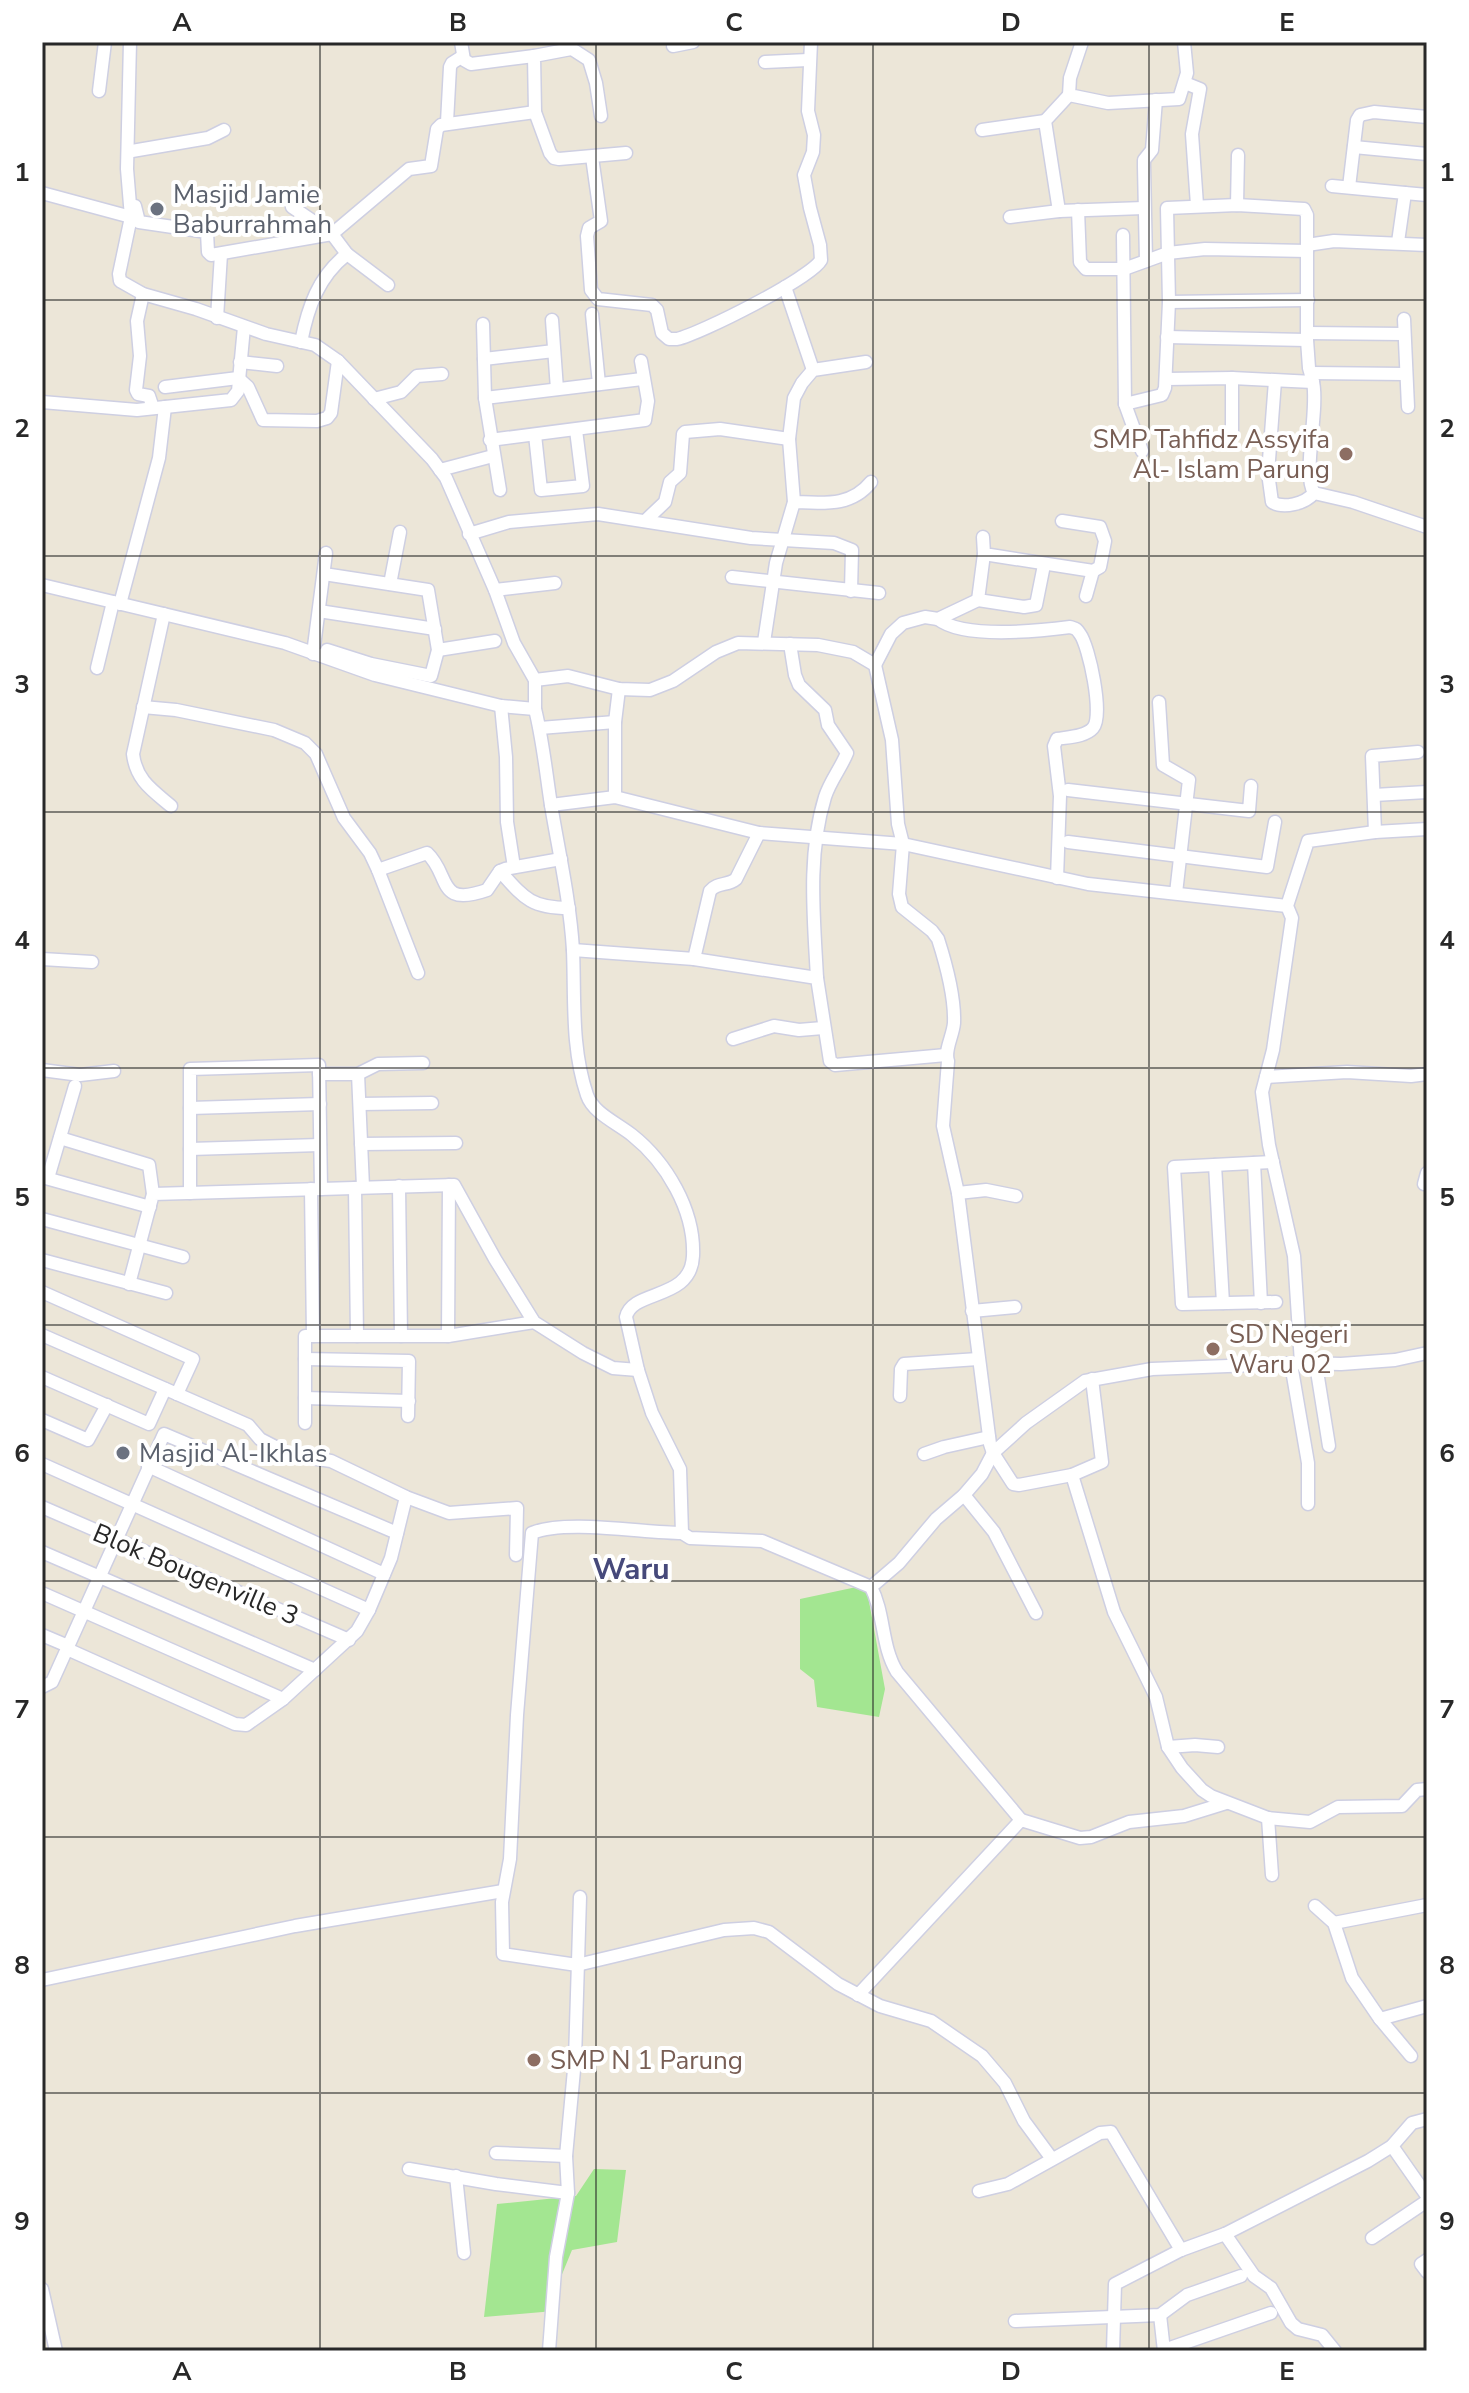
<svg xmlns="http://www.w3.org/2000/svg" width="1469" height="2393" viewBox="0 0 1469 2393" font-family="'Nunito Sans',sans-serif">
	<style>
		.green { fill: #a3e691 }
		.lines { fill: none; stroke-linecap: round; stroke-linejoin: round }
		.minor-casing { stroke: #cecfe2; stroke-width: 15 }
		.minor { stroke: #fff; stroke-width: 12 }
		.grid { fill: none; stroke: #282828; stroke-width: 2; stroke-opacity: 0.55 }
		.worship-dot { fill: #6b7280; stroke: #fff; stroke-width: 3 }
		.education-dot { fill: #8d6e63; stroke: #fff; stroke-width: 3 }
		.labels { text-anchor: middle; stroke-width: 8; stroke-linejoin: round; paint-order: stroke }
		.worship-label { font-size: 26px; fill: #5b616d; stroke: #fff; text-anchor: start }
		.education-label { font-size: 26px; fill: #785e54; stroke: #fff; text-anchor: start }
		.street-label { font-size: 26px; fill: #282828; stroke: #fff }
		.quarter-label { font-size: 30px; font-weight: bold; fill: #46497a; stroke: #fff }
		.neatline { fill: none; stroke: #282828; stroke-width: 3 }
		.grid-label { font-size: 26px; text-anchor: middle; font-weight: bold; fill: #282828 }
	</style>
	<rect width="100%" height="100%" fill="#ece6d8"/>
	<!-- green -->
	<g class="green">
		<path d="M866 1585 885 1689 879 1717 817 1707 814 1680 800 1669V1599Z"/>
		<path d="M594 2169 626 2170 617 2242 572 2250 556 2289 554 2311 484 2317 497 2204 576 2196Z"/>
	</g>
	<g class="lines">
		<!-- minor casing -->
		<g class="minor-casing">
			<g id="minor">
				<path d="M130 42 127 169 131 217 119 274 120 281 143 294 196 309 266 334 315 345 338 361 432 459 446 478 495 590 514 643 535 680V709C543 741 546 773 551 805 559 853 570 901 573 950 575 998 571 1048 587 1095 593 1113 617 1123 632 1135 666 1162 695 1210 693 1256 691 1301 632 1289 626 1317L638 1370 652 1413 680 1469 682 1533"/>
				<path d="M461 42 464 60 471 64 534 56"/>
				<path d="M570 42 571 49 534 56 535 112 550 153 554 158 559 159 626 153"/>
				<path d="M1082 42 1070 78 1069 95 1108 103 1179 99 1187 73 1184 42"/>
				<path d="M673 46 693 42"/>
				<path d="M572 49 589 60 596 83 601 116"/>
				<path d="M765 62 808 60"/>
				<path d="M1185 83 1200 89 1192 134 1197 205"/>
				<path d="M99 91 105 42"/>
				<path d="M447 122 450 67 452 63 463 56"/>
				<path d="M982 130 1045 121"/>
				<path d="M1354 147 1427 154"/>
				<path d="M132 151 208 138 224 130"/>
				<path d="M592 157 601 221 589 228 587 236 591 290 598 299 652 305 657 310 662 333 669 339H677C700 334 811 278 821 260L820 245 810 208 804 175 813 152 814 135 808 111 811 42"/>
				<path d="M1332 186 1405 193 1398 242"/>
				<path d="M1349 187 1357 120 1360 115 1374 112 1427 117"/>
				<path d="M42 193 131 217"/>
				<path d="M1405 193 1427 195"/>
				<path d="M1237 205 1238 155"/>
				<path d="M135 206 139 222 207 232 208 252 211 255 332 234 409 169 431 166 437 129 441 125 535 112"/>
				<path d="M292 207 332 234 347 254C318 277 308 307 301 342"/>
				<path d="M1078 210 1080 262 1086 269H1124L1168 253 1205 249 1307 251"/>
				<path d="M1059 211 1045 121 1069 95"/>
				<path d="M1010 217 1059 211 1144 208"/>
				<path d="M1123 235 1125 404 1142 451"/>
				<path d="M1307 245 1334 241 1427 245"/>
				<path d="M347 254 388 285"/>
				<path d="M1146 261 1144 166V160L1152 150 1156 100"/>
				<path d="M785 287 813 370"/>
				<path d="M143 294 137 321 140 356 136 390 138 394 149 396 153 408"/>
				<path d="M1169 302 1308 300"/>
				<path d="M592 314 599 384"/>
				<path d="M217 318 221 254"/>
				<path d="M1404 319 1408 407"/>
				<path d="M552 320 557 389"/>
				<path d="M483 324 485 398 500 490"/>
				<path d="M1308 333 1403 334"/>
				<path d="M1167 337 1307 340"/>
				<path d="M484 359 554 351"/>
				<path d="M240 362 277 366"/>
				<path d="M1311 373 1405 374"/>
				<path d="M1275 381 1268 473 1272 502C1283 509 1305 504 1314 493"/>
				<path d="M1313 382C1319 411 1302 473 1314 493"/>
				<path d="M165 387 238 378 248 387 263 420 317 421 327 418 331 413 338 361"/>
				<path d="M485 398 642 379"/>
				<path d="M374 399 401 392 417 376 442 374"/>
				<path d="M42 402 137 410 231 400 238 391 244 327"/>
				<path d="M1125 404 1162 395 1165 388 1169 302 1167 208 1237 205 1304 209 1307 215V340L1309 368 1313 382 1232 378 1167 379"/>
				<path d="M535 435 541 490 583 486 576 430"/>
				<path d="M1232 436V378"/>
				<path d="M490 440 645 420 648 401 641 361"/>
				<path d="M440 470 493 456"/>
				<path d="M1314 493 1353 502 1427 527"/>
				<path d="M794 502C824 503 851 507 871 482"/>
				<path d="M645 521 665 502 670 482 680 473 683 434 685 432 720 429 789 439"/>
				<path d="M469 534 509 522 598 514 751 538 834 543 852 550 851 591"/>
				<path d="M983 537 984 554 1093 571 1100 567 1105 541 1100 527 1062 521"/>
				<path d="M984 554 978 600 1024 607 1036 605 1044 565"/>
				<path d="M324 574 428 590 438 650 431 676 371 664 327 650"/>
				<path d="M732 577 879 593"/>
				<path d="M390 584 400 532"/>
				<path d="M42 585 285 643 375 675 501 706 535 709"/>
				<path d="M495 590 555 583"/>
				<path d="M1086 596 1093 571"/>
				<path d="M120 604 159 458 165 407"/>
				<path d="M319 611 435 629"/>
				<path d="M164 614 133 754C136 780 152 790 171 806"/>
				<path d="M938 619C963 639 1039 631 1070 627 1076 629 1076 628 1080 634 1089 646 1104 716 1093 728 1085 737 1068 737 1057 739L1054 746 1060 796 1057 878"/>
				<path d="M764 642 776 563 794 502 789 439 794 398 802 383 813 370 866 362"/>
				<path d="M790 644 795 675 799 685 825 710 828 725 847 753C841 768 830 781 825 797 807 855 814 919 817 978"/>
				<path d="M438 650 495 641"/>
				<path d="M313 654 326 553"/>
				<path d="M875 665 891 634 903 623 925 617 938 619 978 600"/>
				<path d="M97 668 113 602"/>
				<path d="M535 680 568 676 619 689 650 690 673 681 716 652 738 643 818 645 853 652 875 665 892 740 898 824 903 844 899 894 902 907 932 931 938 939C946 964 955 997 954 1023 953 1036 944 1050 948 1061L943 1126 958 1193 990 1444 993 1453 1013 1484 1019 1485 1072 1475 1102 1462 1092 1379"/>
				<path d="M1159 702 1163 765 1189 780 1176 893"/>
				<path d="M501 706 506 757 507 822 514 867"/>
				<path d="M143 707 176 710 274 730 305 743 316 754 344 818 370 853 378 870"/>
				<path d="M540 728 615 722"/>
				<path d="M1068 790 1249 811 1251 786"/>
				<path d="M1374 795 1427 792"/>
				<path d="M615 797V722L619 689"/>
				<path d="M551 805 615 797 759 833 903 844 1088 884 1287 906"/>
				<path d="M1375 832 1372 756 1418 752"/>
				<path d="M1068 842 1267 867 1275 822"/>
				<path d="M500 871C524 898 531 908 569 908"/>
				<path d="M573 950 694 959 817 978 830 1061 835 1065 946 1055"/>
				<path d="M42 959 92 962"/>
				<path d="M694 959 710 891C717 882 728 886 736 879L759 833"/>
				<path d="M418 973 378 870 427 853C451 875 436 908 487 890L500 871 505 869 561 859"/>
				<path d="M733 1039 774 1026 799 1030 823 1028"/>
				<path d="M42 1070 80 1075 114 1071"/>
				<path d="M319 1074H358L378 1064 423 1063"/>
				<path d="M358 1074 363 1187"/>
				<path d="M1266 1077 1347 1072 1411 1076 1427 1074"/>
				<path d="M360 1104 432 1103"/>
				<path d="M190 1108 320 1104"/>
				<path d="M60 1138 149 1165 153 1194"/>
				<path d="M361 1144 456 1143"/>
				<path d="M190 1149 320 1145"/>
				<path d="M1273 1162 1174 1167 1182 1304 1276 1302"/>
				<path d="M1254 1163 1261 1303"/>
				<path d="M1215 1165 1223 1303"/>
				<path d="M42 1177 150 1207"/>
				<path d="M48 1178 75 1086"/>
				<path d="M1424 1184 1427 1173"/>
				<path d="M399 1186 401 1336"/>
				<path d="M355 1188 357 1336"/>
				<path d="M311 1189 313 1336H448L534 1322"/>
				<path d="M190 1193V1069L319 1065 321 1189"/>
				<path d="M958 1193 986 1190 1016 1196"/>
				<path d="M42 1219 183 1257"/>
				<path d="M42 1260 166 1293"/>
				<path d="M129 1284 153 1194 454 1185 495 1259 534 1322 583 1353 613 1368 638 1370"/>
				<path d="M42 1292 193 1359 177 1394"/>
				<path d="M972 1311 1015 1307"/>
				<path d="M42 1335 248 1425 260 1439 291 1455 331 1461 406 1497 449 1513 517 1508 516 1555"/>
				<path d="M448 1336 449 1185"/>
				<path d="M305 1359 409 1361 408 1416"/>
				<path d="M1301 1363 1294 1256 1269 1145 1262 1092 1273 1050 1292 918 1287 906 1308 841 1375 832 1427 829"/>
				<path d="M1291 1364 1308 1463V1504"/>
				<path d="M1316 1365 1329 1446"/>
				<path d="M42 1377 149 1424 165 1389"/>
				<path d="M900 1396 901 1369 904 1364 978 1359"/>
				<path d="M305 1398 409 1401"/>
				<path d="M42 1420 88 1440 107 1405"/>
				<path d="M305 1423V1336H313"/>
				<path d="M924 1454 944 1447 989 1437"/>
				<path d="M42 1464 369 1610"/>
				<path d="M148 1466 384 1574"/>
				<path d="M1072 1475 1114 1612 1156 1697 1168 1747 1182 1768 1202 1790 1211 1796 1268 1818 1310 1822 1338 1807 1402 1806 1417 1790 1427 1789"/>
				<path d="M964 1495 994 1532 1036 1613"/>
				<path d="M42 1507 349 1640"/>
				<path d="M42 1552 315 1670"/>
				<path d="M871 1587 899 1563 936 1519 964 1495 982 1474 993 1453 1026 1423 1085 1381 1152 1369 1301 1363 1341 1364 1395 1360 1427 1353"/>
				<path d="M42 1593 283 1699"/>
				<path d="M42 1635 68 1646"/>
				<path d="M67 1649 235 1724 246 1725 283 1699 357 1631 369 1610 391 1558 406 1497"/>
				<path d="M42 1687 52 1682 164 1434 397 1533"/>
				<path d="M1168 1747 1195 1745 1218 1747"/>
				<path d="M1268 1818 1272 1875"/>
				<path d="M1021 1820 897 1672C881 1646 885 1614 871 1587L762 1541 690 1538 682 1533C643 1533 566 1519 532 1533L517 1715 510 1859 502 1902 503 1954 577 1965 724 1930 754 1928 769 1932 838 1984 880 2006 931 2021 982 2056 1005 2083 1024 2121 1052 2159"/>
				<path d="M1315 1906 1334 1923 1352 1978 1380 2019"/>
				<path d="M1334 1923 1427 1905"/>
				<path d="M42 1980 295 1926 503 1891"/>
				<path d="M858 1995 1021 1820 1080 1838 1091 1837 1129 1822 1184 1816 1226 1803"/>
				<path d="M1411 2056 1380 2019 1427 2006"/>
				<path d="M1392 2146 1427 2196"/>
				<path d="M496 2153 566 2156"/>
				<path d="M409 2169 496 2184 568 2193"/>
				<path d="M456 2176 464 2253"/>
				<path d="M979 2191 1008 2184 1100 2133 1111 2132 1181 2250"/>
				<path d="M1225 2234 1254 2276 1271 2288 1291 2323 1298 2329 1322 2335 1335 2351"/>
				<path d="M1372 2238 1427 2201"/>
				<path d="M1427 2260 1421 2264 1427 2272"/>
				<path d="M42 2289 56 2351"/>
				<path d="M1160 2315 1164 2351"/>
				<path d="M1015 2321 1160 2315 1187 2295 1241 2276"/>
				<path d="M1164 2350 1271 2313"/>
				<path d="M549 2351 556 2257 568 2193 566 2156 575 2059 580 1897"/>
				<path d="M1113 2351 1115 2284 1181 2250 1225 2234 1368 2161 1392 2146 1412 2123 1427 2119"/>
			</g>
		</g>
		<!-- minor -->
		<use href="#minor" class="minor"/>
	</g>
	<!-- grid -->
	<path class="grid" d="M320 42V2351M596 42V2351M873 42V2351M1149 42V2351M42 300H1427M42 556H1427M42 812H1427M42 1068H1427M42 1325H1427M42 1581H1427M42 1837H1427M42 2093H1427"/>
	<!-- markers -->
	<g class="worship-dot">
		<circle cx="157" cy="209" r="8"/>
		<circle cx="123" cy="1453" r="8"/>
	</g>
	<g class="education-dot">
		<circle cx="1346" cy="454" r="8"/>
		<circle cx="1213" cy="1349" r="8"/>
		<circle cx="534" cy="2060" r="8"/>
	</g>
	<g class="labels">
		<!-- worship labels -->
		<g class="worship-label">
			<text x="173" y="203">Masjid Jamie<tspan x="173" dy="30">Baburrahmah</tspan></text>
			<text x="139" y="1462">Masjid Al-Ikhlas</text>
		</g>
		<!-- education labels -->
		<g class="education-label">
			<text x="1330" y="448" text-anchor="end">SMP Tahfidz Assyifa<tspan x="1330" dy="30">Al- Islam Parung</tspan></text>
			<text x="1229" y="1343">SD Negeri<tspan x="1229" dy="30">Waru 02</tspan></text>
			<text x="550" y="2069">SMP N 1 Parung</text>
		</g>
		<!-- street labels -->
		<g class="street-label">
			<text transform="translate(196 1574) rotate(23)" y="9">Blok Bougenville 3</text>
		</g>
		<!-- quarter labels -->
		<g class="quarter-label">
			<text x="631" y="1579">Waru</text>
		</g>
	</g>
	<!-- border -->
	<rect width="1469" height="2393" fill="none" stroke="#ffffff" stroke-width="88"/>
	<rect x="44" y="44" width="1381" height="2305" class="neatline"/>
	<g class="grid-label">
		<text x="182" y="31">A</text>
		<text x="458" y="31">B</text>
		<text x="734" y="31">C</text>
		<text x="1011" y="31">D</text>
		<text x="1287" y="31">E</text>
		<text x="22" y="181">1</text>
		<text x="1447" y="181">1</text>
		<text x="22" y="437">2</text>
		<text x="1447" y="437">2</text>
		<text x="22" y="693">3</text>
		<text x="1447" y="693">3</text>
		<text x="22" y="949">4</text>
		<text x="1447" y="949">4</text>
		<text x="22" y="1206">5</text>
		<text x="1447" y="1206">5</text>
		<text x="22" y="1462">6</text>
		<text x="1447" y="1462">6</text>
		<text x="22" y="1718">7</text>
		<text x="1447" y="1718">7</text>
		<text x="22" y="1974">8</text>
		<text x="1447" y="1974">8</text>
		<text x="22" y="2230">9</text>
		<text x="1447" y="2230">9</text>
		<text x="182" y="2380">A</text>
		<text x="458" y="2380">B</text>
		<text x="734" y="2380">C</text>
		<text x="1011" y="2380">D</text>
		<text x="1287" y="2380">E</text>
	</g>
</svg>
